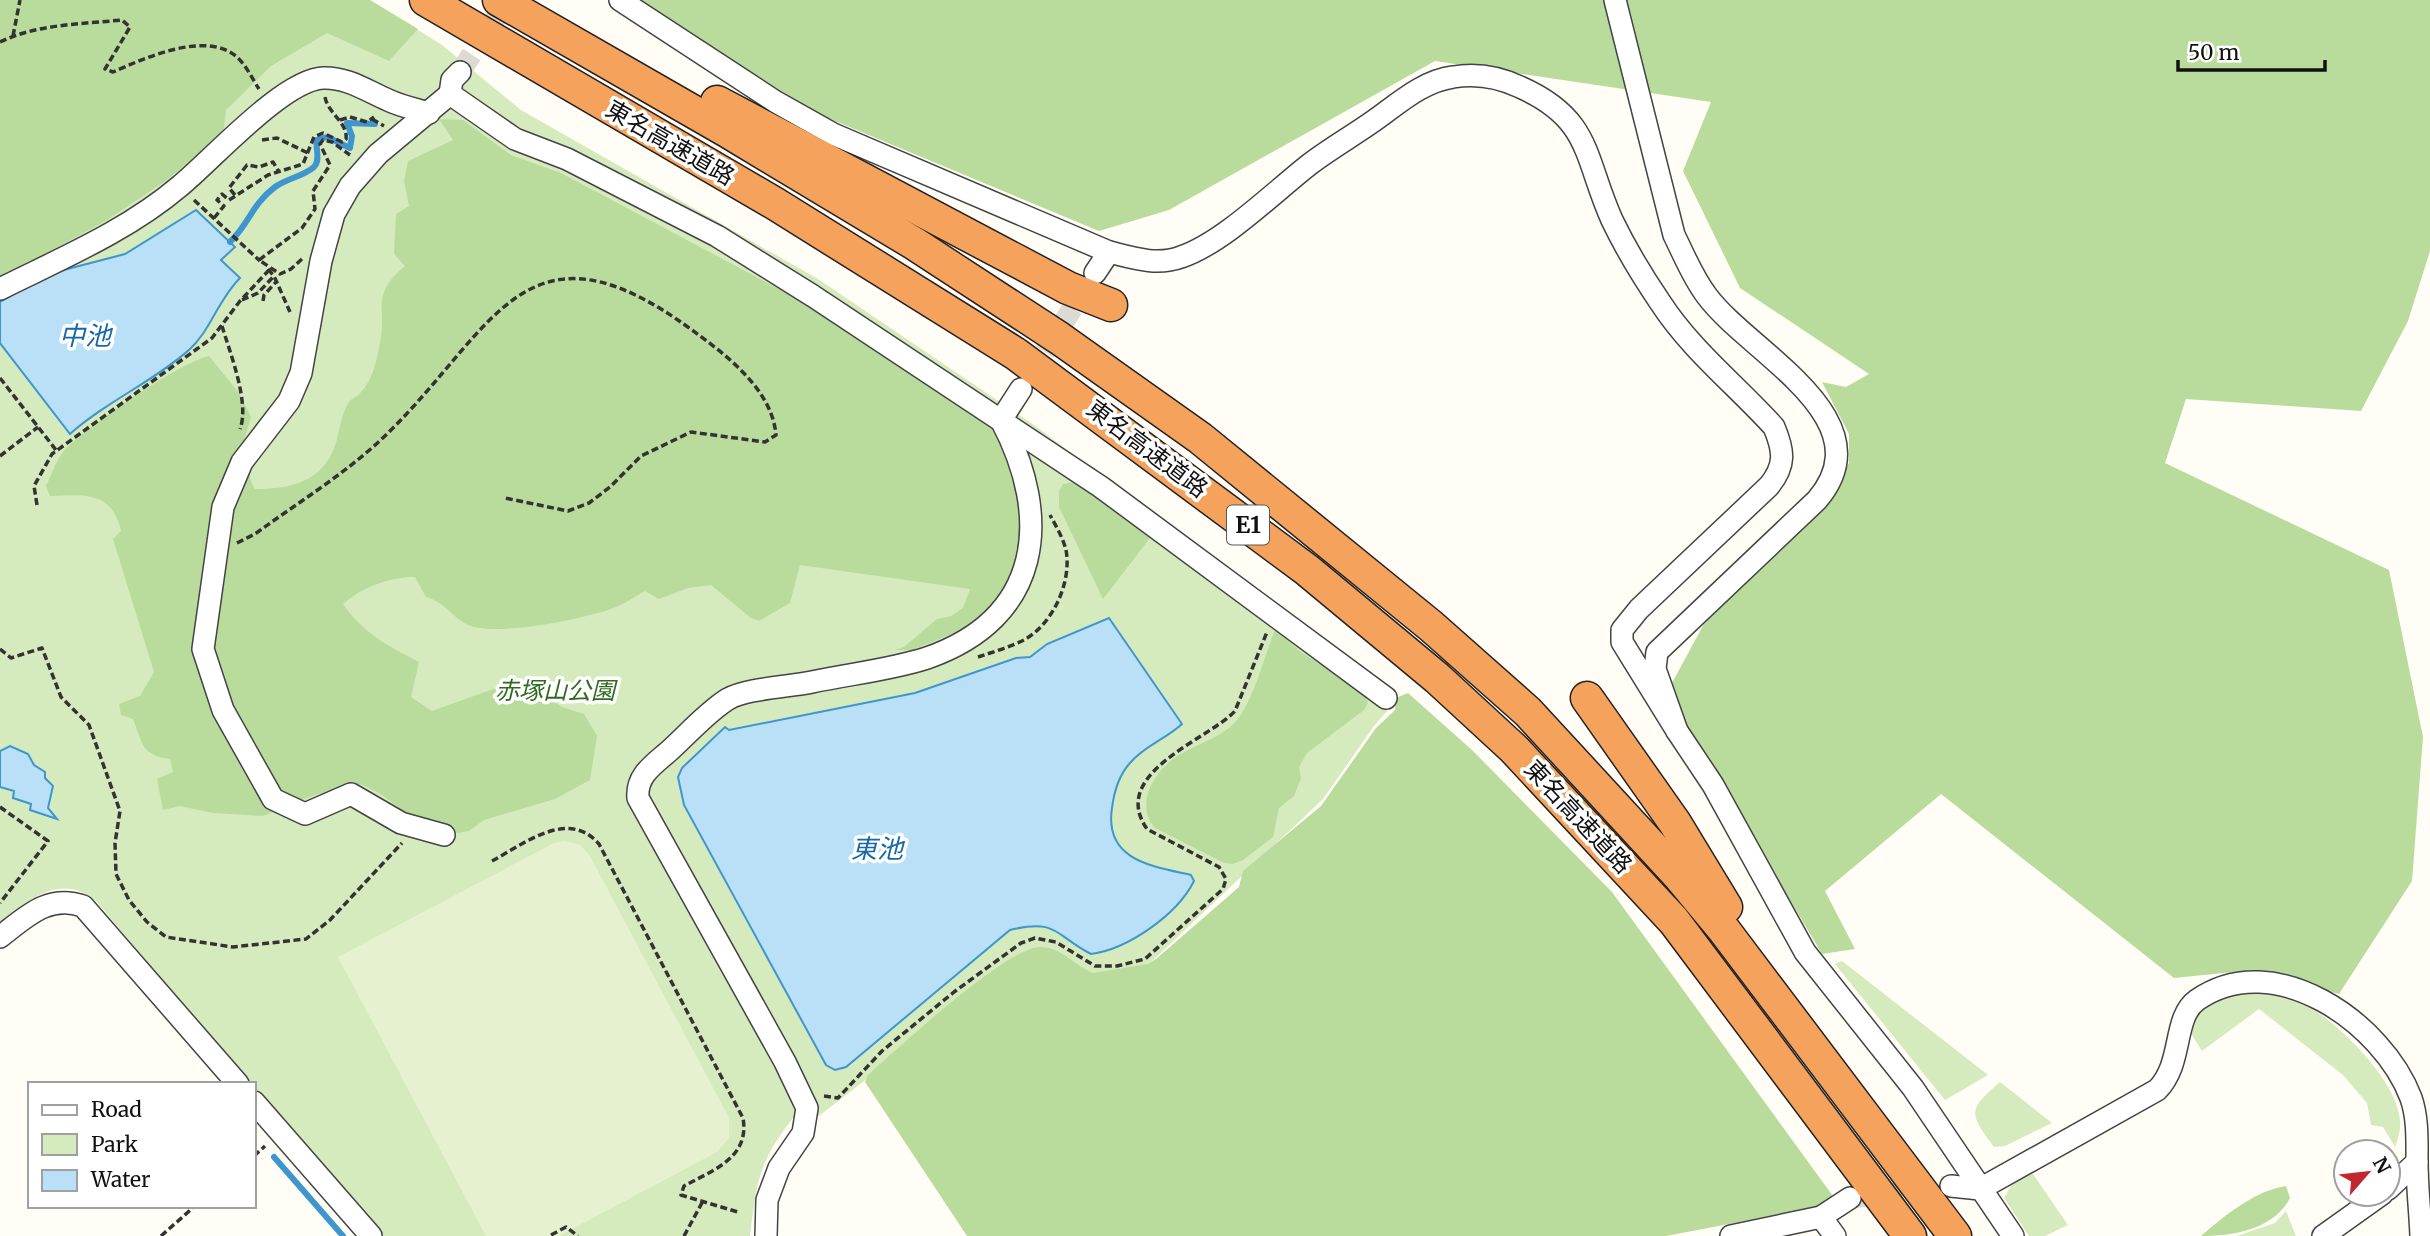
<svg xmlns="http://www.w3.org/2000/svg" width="2430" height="1236" viewBox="0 0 2430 1236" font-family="Merriweather,'Noto Sans JP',serif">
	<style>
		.green { fill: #d5ebbd }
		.forest { fill: #b9dc9c }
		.pitch { fill: #e6f2cf }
		.water { fill: #b9e0f7; stroke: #3f96cf; stroke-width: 2 }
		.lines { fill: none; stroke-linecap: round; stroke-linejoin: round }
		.stream { stroke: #3f96cf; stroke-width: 6 }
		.minor-tunnel { stroke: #dbdad3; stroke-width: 21; stroke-dasharray: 21 10; stroke-linecap: butt }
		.minor-casing { stroke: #444; stroke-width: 24 }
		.highway-casing { stroke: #222; stroke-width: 35 }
		.path { stroke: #333; stroke-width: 3.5; stroke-dasharray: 7 3.5; stroke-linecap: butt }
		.minor { stroke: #fff; stroke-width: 21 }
		.highway { stroke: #f5a25d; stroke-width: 32 }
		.labels { text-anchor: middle; stroke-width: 7; stroke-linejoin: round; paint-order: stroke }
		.shield { fill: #fff; stroke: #585858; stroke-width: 2 }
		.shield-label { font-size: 23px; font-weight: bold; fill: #111 }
		.street-label { font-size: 24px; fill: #111; stroke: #fff }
		.park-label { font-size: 24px; font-style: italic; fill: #2f6b1f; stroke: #fff }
		.water-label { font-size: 26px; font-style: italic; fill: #1768a6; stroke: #fff }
	</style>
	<rect width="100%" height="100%" fill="#fffdf5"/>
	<!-- green -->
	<g class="green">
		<path d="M0 0H370L442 45 521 110 818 279 1037 427 1395 702 1374 726 1323 799 1148 965 873 1074 819 1116 793 1118C758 1163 757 1181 750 1236H383L254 1088V1084H250L96 901C61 872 29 899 0 923Z"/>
		<path d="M1842 961 1988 1075 1945 1100 1835 964Z"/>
		<path d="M2250 989C2267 992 2286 994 2302 1002 2336 1021 2398 1080 2400 1121 2401 1129 2398 1139 2395 1147L2383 1127 2371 1125 2367 1103 2343 1075 2259 1009 2202 1051 2190 1032C2197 998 2220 997 2250 989Z"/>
		<path d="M2000 1082 2052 1123 2005 1146 1994 1147C1968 1112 1968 1110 2000 1082Z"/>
		<path d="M2031 1171 2068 1225 2045 1236H2029L2004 1198 2014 1181Z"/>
		<path d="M2286 1211 2296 1236H2237L2275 1223Z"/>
	</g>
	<!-- forest -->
	<g class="forest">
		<path d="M0 0H370L418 29 389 61 327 33 271 66 226 110 223 136 164 182 104 222 0 278Z"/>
		<path d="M638 0H2430V251L2408 321 2361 411 2186 399 2165 463 2389 570 2423 737 2412 881 2339 994 2253 970 2174 978 1941 794 1825 891 1855 949 1822 954 1667 692 1704 624 1820 508 1849 463V434L1822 382 1846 387 1869 374 1740 288 1683 171 1711 102 1435 61 1169 210 1099 231 816 113Z"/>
		<path d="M439 119 463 120 511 155 561 173 813 307 993 426 1021 483 1020 572 977 624 912 650H895L904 647 937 619 951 616 963 608 970 589 800 565 790 603 759 621 751 618 711 585 688 588 659 599 645 591C634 597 623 605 611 609 583 619 491 638 466 624 450 615 446 603 426 597L415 577C390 577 362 587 343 604 363 633 388 646 419 662L411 697 432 711 510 683 528 685 562 707 584 714 597 736 590 780 555 799 484 820 469 831 458 833 409 815 379 793 360 784 315 795 263 816 213 813 180 806 163 810 157 779 173 772 170 759C141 755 143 744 133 719L121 715 119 704 140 696 154 672 113 539 121 531C112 490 83 495 50 496L46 486C51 476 56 461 63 452 83 429 180 362 209 356L239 393 251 417 242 448C250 462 246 475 255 489 286 489 317 484 332 453 340 437 339 417 349 402 352 398 358 396 361 392 373 380 377 358 380 343 387 307 370 295 405 266L394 254 396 214 409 206 404 181 408 161 453 140Z"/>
		<path d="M1077 482 1150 538 1103 599 1059 507V491L1063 484Z"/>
		<path d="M1275 630 1302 653 1364 691 1368 703 1364 710 1307 753 1299 767 1301 778 1294 796 1279 808 1273 837 1243 860 1233 864 1224 863 1155 828C1134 804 1154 772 1177 756 1198 743 1226 737 1240 716 1256 692 1264 657 1275 630Z"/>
		<path d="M1408 693 1472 750 1612 892 1838 1203 1666 1236H967L865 1082 868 1075C896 1050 1009 945 1041 947 1061 947 1075 966 1093 973L1148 964 1156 959 1239 887 1243 871 1321 806 1376 728 1395 710 1396 698Z"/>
		<path d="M2286 1186 2290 1198C2273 1230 2233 1236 2201 1236 2224 1216 2254 1191 2286 1186Z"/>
	</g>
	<!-- pitch -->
	<path class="pitch" d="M565 841 580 845 590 856 729 1118V1138L717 1152 559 1236H486L338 957 554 843Z"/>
	<!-- water -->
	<g class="water">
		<path d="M196 210 235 247 221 260 240 278C218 300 210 331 190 349 153 382 107 401 70 434L0 343V302L52 273 125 254Z"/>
		<path d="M1109 618 1182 724C1166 739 1144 746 1130 763 1119 775 1114 792 1112 808 1104 860 1151 866 1191 875L1194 881C1177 915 1128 949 1091 954 1055 936 1058 918 1010 930L846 1067 835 1070 826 1065 684 805 678 777 682 768 725 727 729 730 915 693 1016 658 1030 657 1047 644Z"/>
		<path d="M10 746 28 754 34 765 45 772V778L53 786 48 808 57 819 30 810 31 804 13 798 14 791 0 787V751Z"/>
	</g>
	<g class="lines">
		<!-- stream -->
		<g class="stream">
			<path d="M230 242C250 223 251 205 275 187 286 179 304 176 314 167 321 160 315 148 317 140L327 137 350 148 352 136 347 123 375 124"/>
			<path d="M274 1157 343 1236"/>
		</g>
		<!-- minor-tunnel -->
		<g class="minor-tunnel">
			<path d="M460 72 508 0"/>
			<path d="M1028 378 1088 284"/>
			<path d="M1850 1198 1951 1186"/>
		</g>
		<!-- minor casing -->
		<g class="minor-casing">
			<g id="minor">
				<path d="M620 0 776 102 833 134 1109 252C1133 258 1157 266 1181 257 1223 243 1274 192 1310 164 1331 148 1354 135 1375 120 1399 103 1423 81 1453 77 1476 73 1499 77 1520 87 1592 119 1584 158 1612 220 1625 247 1643 277 1660 302 1691 350 1736 385 1774 427 1784 451 1786 465 1769 486L1639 609 1622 630V642L1677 731"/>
				<path d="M1615 0 1674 235C1684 255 1693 278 1707 296 1749 353 1887 418 1817 500L1657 652 1655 669 1677 731 1713 785 1805 952 1913 1088 2013 1236"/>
				<path d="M460 72 452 80 450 94 515 139 567 159 717 236 813 296 1101 487 1386 698"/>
				<path d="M1095 273 1109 252"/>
				<path d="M0 289C62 258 127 231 180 186 213 159 283 80 323 78 347 77 367 91 388 100 400 106 415 109 429 113"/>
				<path d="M444 835 401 823 351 794 305 814 273 799 223 710 203 649 223 507 242 462 289 401 301 373 321 261 334 214 350 186 378 154 450 94"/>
				<path d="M0 937C26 917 48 894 83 906L238 1084"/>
				<path d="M254 1102 371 1236"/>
				<path d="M1951 1186 1980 1189 2157 1090C2184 1063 2172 1018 2197 1000 2274 946 2383 1023 2411 1098 2418 1118 2417 1141 2417 1161 2417 1186 2420 1211 2421 1236"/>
				<path d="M2388 1189 2417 1162"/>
				<path d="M1821 1217 1835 1236"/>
				<path d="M766 1236 767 1200 779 1168 803 1133 807 1108 785 1062 638 798C636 776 653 765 668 752 687 735 707 712 728 699 748 688 789 687 812 682 849 674 890 670 927 658 1042 618 1053 518 1001 420L1021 389"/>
				<path d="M1731 1236 1821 1217 1850 1198"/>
				<path d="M2323 1236 2382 1194"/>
			</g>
		</g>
		<!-- highway casing -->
		<g class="highway-casing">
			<g id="highway">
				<path d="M426 0 774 203 1016 354 1307 570 1437 678 1514 749 1674 921 1910 1236"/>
				<path d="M499 0 727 131 915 244 1059 338 1200 438 1431 626 1528 712 1680 877 1724 930 1955 1236"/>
				<path d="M717 102 1068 288 1111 305"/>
				<path d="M1587 698 1675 823 1726 907"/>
			</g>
		</g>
		<!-- path -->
		<g class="path">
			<path d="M13 36 20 0"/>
			<path d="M0 42C37 24 82 24 122 20L130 27 105 69 113 72C145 58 206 30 237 57 246 65 253 80 259 89"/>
			<path d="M372 119 384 126"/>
			<path d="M340 120 350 117 367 122 374 117"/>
			<path d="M262 140 277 138 308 153"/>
			<path d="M235 195 229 188 247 165 259 167 273 162 279 172"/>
			<path d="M194 200 260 261"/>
			<path d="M214 218 224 206 217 200 222 194 229 200 268 175 303 164 314 137 323 133 342 142 346 139C348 122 328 114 325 97"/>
			<path d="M302 259 291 269 280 274 259 260 302 228 315 209 313 191 330 165 320 144 323 140 332 142 350 155"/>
			<path d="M268 269 274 276 290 312"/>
			<path d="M242 300 258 293 274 276"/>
			<path d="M263 301 264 295 277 281"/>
			<path d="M222 326C230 353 250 403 240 429"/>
			<path d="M0 378 56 450"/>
			<path d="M0 456 38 427"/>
			<path d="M37 505 34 486 52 454 212 338 240 301 269 270"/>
			<path d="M237 543 255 534C300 501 350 471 390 431 496 326 527 209 692 330 726 355 772 389 776 435L765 442 691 432 641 456 610 487 589 503 568 511 505 498"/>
			<path d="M0 649 11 658 42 648 61 697 89 725 120 811 115 843 116 874 129 900 147 922 166 937 233 947 306 939 330 920 402 843"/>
			<path d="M978 657C993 652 1010 647 1024 640 1053 624 1072 582 1066 550 1063 538 1056 526 1050 515"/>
			<path d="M0 807 48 841 0 903"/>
			<path d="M492 861C524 844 568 808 599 844L743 1118C750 1158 713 1170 684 1186L681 1195 738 1212"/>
			<path d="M824 1096 838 1098 882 1051 954 992 1021 943 1035 938 1056 942 1095 966H1117L1145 959 1223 889 1226 879 1219 867 1147 829C1108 773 1208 740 1235 711L1267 632"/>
			<path d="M254 1156 265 1146"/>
			<path d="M551 1235 566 1227 578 1236"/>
			<path d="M161 1236 195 1206"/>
			<path d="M684 1236 703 1201"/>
		</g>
		<!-- minor -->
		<use href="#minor" class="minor"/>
		<!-- highway -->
		<use href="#highway" class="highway"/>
	</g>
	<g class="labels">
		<!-- shield labels -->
		<rect class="shield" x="1227" y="505.5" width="42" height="39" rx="5"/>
		<g class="shield-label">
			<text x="1248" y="533">E1</text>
		</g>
		<!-- street labels -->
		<g class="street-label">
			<text transform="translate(670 143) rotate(30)" y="8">東名高速道路</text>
			<text transform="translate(1147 449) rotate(37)" y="8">東名高速道路</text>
			<text transform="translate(1578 817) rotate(47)" y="8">東名高速道路</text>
		</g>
		<!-- park labels -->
		<g class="park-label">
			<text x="555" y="699">赤塚山公園</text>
		</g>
		<!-- water labels -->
		<g class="water-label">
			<text x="85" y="345">中池</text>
			<text x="877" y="858">東池</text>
		</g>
	</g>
	<!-- legend -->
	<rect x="28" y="1082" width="228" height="126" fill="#ffffff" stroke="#a0a0a0" stroke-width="2"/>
	<rect x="42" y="1105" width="35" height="10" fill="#ffffff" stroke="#a0a0a0" stroke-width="2"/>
	<text x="91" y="1117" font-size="21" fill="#111111">Road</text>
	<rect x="42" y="1134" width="35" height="21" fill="#d5ebbd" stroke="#a0a0a0" stroke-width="2"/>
	<text x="91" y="1152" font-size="21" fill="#111111">Park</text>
	<rect x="42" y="1170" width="35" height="21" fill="#b9e0f7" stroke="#a0a0a0" stroke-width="2"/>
	<text x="91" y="1187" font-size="21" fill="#111111">Water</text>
	<!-- north arrow -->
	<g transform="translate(2367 1173) rotate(62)"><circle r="33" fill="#ffffff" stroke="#a0a0a0" stroke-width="2"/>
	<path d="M0-5L12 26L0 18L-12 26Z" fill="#c4262e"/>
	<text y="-10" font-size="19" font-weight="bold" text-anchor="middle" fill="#111111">N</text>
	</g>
	<!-- scale -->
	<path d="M2178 60v10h147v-10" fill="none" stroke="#111111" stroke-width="3.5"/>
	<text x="2188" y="60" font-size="21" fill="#111111" stroke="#ffffff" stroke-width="5" paint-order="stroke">50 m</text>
</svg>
